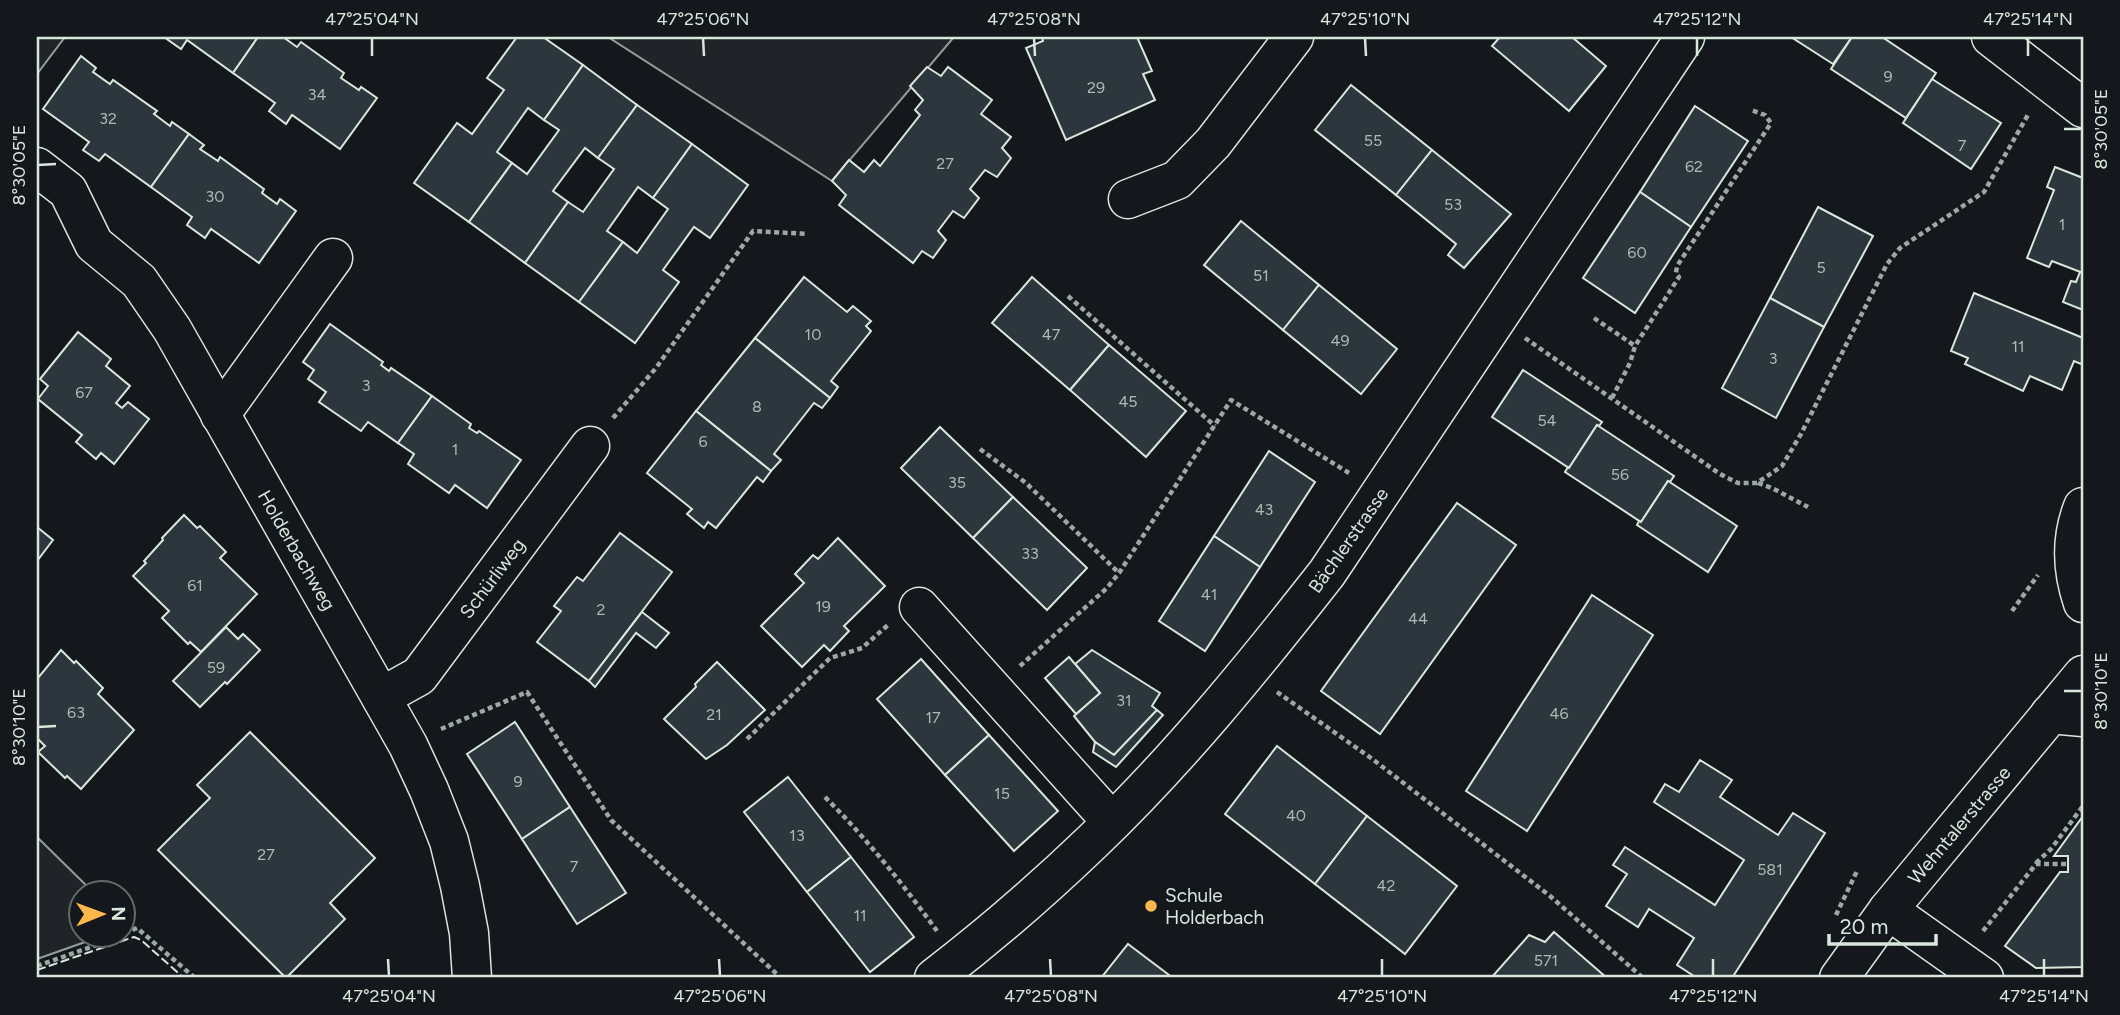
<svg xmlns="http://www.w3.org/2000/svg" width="2120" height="1015" viewBox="0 0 2120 1015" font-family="Figtree,sans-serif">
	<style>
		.green { fill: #202428; stroke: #939e99; stroke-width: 2 }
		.building { fill: #2c363c; stroke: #d8e6dc; stroke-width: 2 }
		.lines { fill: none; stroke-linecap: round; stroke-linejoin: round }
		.minor-casing { stroke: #d8e6dc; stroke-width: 41 }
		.major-casing { stroke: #d8e6dc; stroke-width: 41 }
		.path { stroke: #9da8a2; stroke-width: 4.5; stroke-dasharray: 5 3.5; stroke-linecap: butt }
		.minor { stroke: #14181c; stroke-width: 38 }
		.major { stroke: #14181c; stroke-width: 38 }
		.fence { stroke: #d8e6dc; stroke-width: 2; stroke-dasharray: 9 3.5; stroke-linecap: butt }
		.ticks { fill: none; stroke: #d8e6dc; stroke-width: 2.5 }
		.poi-dot { fill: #ffb74d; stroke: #14181c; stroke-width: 2.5 }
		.labels { text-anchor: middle; stroke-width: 5; stroke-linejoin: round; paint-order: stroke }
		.number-label { font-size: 16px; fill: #adbab4 }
		.street-label { font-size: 19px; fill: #d8e6dc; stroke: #14181c }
		.poi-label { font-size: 19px; fill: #d8e6dc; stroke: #14181c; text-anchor: start }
		.neatline { fill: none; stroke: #d8e6dc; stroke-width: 2.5 }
		.ticks-label { font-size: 18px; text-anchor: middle; fill: #d8e6dc }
	</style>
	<rect width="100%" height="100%" fill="#14181c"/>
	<!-- green -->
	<g class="green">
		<path d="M37 37H65L37 74Z"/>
		<path d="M608 37H954L832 181Z"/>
		<path d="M37 837 93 892H80V934L105 935 37 959Z"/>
	</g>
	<!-- building -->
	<g class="building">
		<path d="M164 37H258L233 73 187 40 181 49Z"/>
		<path d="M258 37H283L297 47 301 42 344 73 341 78 359 90 361 87 377 98 340 149 292 115 286 124 269 111 275 103 233 73Z"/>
		<path d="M517 37H543L583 65 544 120 528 108 497 152 512 163 469 222 414 183 457 123 472 134 504 90 487 78Z"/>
		<path d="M1042 37H1137L1152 71 1143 74 1155 100 1066 140 1026 48 1043 41Z"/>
		<path d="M1500 37H1572L1606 66 1569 111 1492 46Z"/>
		<path d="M1791 37H1852L1833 64Z"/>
		<path d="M1852 37H1882L1936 73 1906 118 1831 69Z"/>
		<path d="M81 56 96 68 93 72 110 84 113 80 157 111 154 114 170 126 172 122 189 134 151 187 105 154 99 161 83 150 89 142 43 109Z"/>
		<path d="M583 65 637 105 598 158 585 148 553 191 568 202 525 263 469 222 512 163 527 174 559 130 544 120Z"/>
		<path d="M927 67 941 76 948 67 992 100 981 114 1011 137 1002 148 1011 158 997 177 985 170 970 189 979 198 964 218 953 211 938 231 946 240 933 258 922 251 913 263 839 205 846 195 832 181 849 160 864 172 874 160 880 166 920 115 915 110 923 100 910 86Z"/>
		<path d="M1932 79 2001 123 1971 169 1903 123Z"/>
		<path d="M1351 85 1432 150 1396 195 1315 130Z"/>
		<path d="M637 105 692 144 653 198 638 187 607 231 623 242 579 302 525 263 568 202 583 212 614 169 598 158Z"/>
		<path d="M1695 106 1748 141 1691 227 1640 192Z"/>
		<path d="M189 134 204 145 200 149 218 161 220 157 264 189 262 193 277 204 280 199 296 211 259 263 211 229 205 238 187 225 192 217 151 187Z"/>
		<path d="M692 144 748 185 710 238 694 227 663 270 679 282 635 343 579 302 623 242 637 253 668 209 653 198Z"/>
		<path d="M1432 150 1511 214 1464 268 1448 255 1456 244 1396 195Z"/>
		<path d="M2055 167 2083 178V273L2052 261 2049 267 2027 258 2054 190 2047 187Z"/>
		<path d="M1640 192 1691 227 1635 313 1583 278Z"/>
		<path d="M1818 207 1873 236 1824 327 1770 298Z"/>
		<path d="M1241 221 1319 285 1283 330 1204 265Z"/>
		<path d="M2080 272 2083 273V310L2063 302 2071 281 2076 282Z"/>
		<path d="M804 277 847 312 853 306 871 321 866 326 871 331 831 381 838 387 830 398 755 338Z"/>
		<path d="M1032 277 1109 345 1070 390 992 323Z"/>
		<path d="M1319 285 1397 349 1361 394 1283 330Z"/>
		<path d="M1974 293 2083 338V359L2081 364 2074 361 2062 390 2030 376 2023 391 1965 364 1968 358 1951 351Z"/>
		<path d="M1770 298 1824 327 1776 418 1722 388Z"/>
		<path d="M330 324 383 362 381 365 389 371 391 368 432 396 398 443 368 422 361 431 319 402 326 392 308 379 314 370 303 362Z"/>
		<path d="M78 332 111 359 106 366 130 386 116 403 122 408 128 402 149 419 114 464 101 453 96 459 76 442 82 435 38 399 48 386 40 379Z"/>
		<path d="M755 338 830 398 822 408 814 403 774 454 781 460 771 471 696 411Z"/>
		<path d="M1109 345 1186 411 1146 457 1070 390Z"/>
		<path d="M1523 370 1602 422 1599 426 1597 425 1569 468 1492 417Z"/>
		<path d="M432 396 471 424 469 428 477 433 479 431 521 460 487 508 455 485 449 493 408 464 414 454 398 443Z"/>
		<path d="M696 411 771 471 763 482 757 477 716 528 708 522 704 528 687 514 692 509 647 473Z"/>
		<path d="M1597 425 1674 476 1670 482 1668 481 1641 522 1565 472 1568 467 1569 468Z"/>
		<path d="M940 427 1013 497 973 538 901 468Z"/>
		<path d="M1269 451 1315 482 1260 567 1214 536Z"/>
		<path d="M1668 481 1737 526 1708 572 1637 525 1639 521 1641 522Z"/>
		<path d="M1013 497 1087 568 1047 610 973 538Z"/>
		<path d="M1457 503 1516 545 1380 734 1321 691Z"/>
		<path d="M184 515 197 528 200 526 226 552 220 558 257 594 201 652 190 642 188 644 162 618 169 611 133 576 146 563 144 561 163 540 162 538Z"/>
		<path d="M37 527 53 540 37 561Z"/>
		<path d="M620 533 672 572 589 681 537 642 561 611 554 606 577 577 583 581Z"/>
		<path d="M1214 536 1260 567 1205 651 1159 621Z"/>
		<path d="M838 538 885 586 844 626 849 631 830 651 824 645 802 667 761 626 804 583 795 574 813 555 818 559Z"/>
		<path d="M1592 595 1653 635 1527 831 1466 791Z"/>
		<path d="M642 612 669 633 656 648 636 633 595 687 589 681Z"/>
		<path d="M226 627 238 639 243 634 260 650 227 684 225 682 200 707 173 681Z"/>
		<path d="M61 650 74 663 76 661 103 688 98 694 134 730 81 789 67 776 65 778 38 752 45 746 37 738V679Z"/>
		<path d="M1092 650 1160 693 1152 706 1157 710 1114 755 1095 742 1074 716 1100 693 1075 664Z"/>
		<path d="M1069 657 1100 693 1076 714 1045 678Z"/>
		<path d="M921 659 989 735 945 775 877 699Z"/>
		<path d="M717 662 765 710 727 745 706 759 664 719 696 687 695 684Z"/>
		<path d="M1157 710 1163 715 1116 767 1093 752 1095 742 1114 755Z"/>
		<path d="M515 722 570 807 522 839 467 754Z"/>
		<path d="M250 732 375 858 330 903 345 919 286 978 158 850 210 798 197 785Z"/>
		<path d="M989 735 1058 811 1014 851 945 775Z"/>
		<path d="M1277 746 1367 816 1315 884 1225 814Z"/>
		<path d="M1700 760 1732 780 1720 797 1778 835 1793 813 1825 833 1732 978H1697L1677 965 1694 938 1649 909 1638 927 1606 906 1627 874 1613 865 1625 847 1715 905 1744 860 1654 802 1665 784 1679 792Z"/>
		<path d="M788 777 851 857 807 892 744 812Z"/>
		<path d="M570 807 626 893 577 924 522 839Z"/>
		<path d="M1367 816 1457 886 1405 954 1315 884Z"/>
		<path d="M2083 816V967L2036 968 2005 946 2060 872H2068V856H2054Z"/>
		<path d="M851 857 914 937 870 972 807 892Z"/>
		<path d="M1554 932 1607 978H1491L1529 935 1545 942Z"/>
		<path d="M1128 944 1173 978H1101Z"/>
	</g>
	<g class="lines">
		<!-- minor casing -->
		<g class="minor-casing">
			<g id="minor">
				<path d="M1991 37 2083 108"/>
				<path d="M37 167 68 191 94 244 139 281 172 329 408 745 429 790 449 841 460 886 469 933 472 978"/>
				<path d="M1128 199 1177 180 1213 143 1294 37"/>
				<path d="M220 415 333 258"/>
				<path d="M2083 507C2070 540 2072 571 2083 603"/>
				<path d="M919 607 1112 822"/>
				<path d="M381 697 419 676 590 446"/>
				<path d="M2050 714 2083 717"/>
				<path d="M1888 910 1984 978"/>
				<path d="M934 978C989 936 1042 890 1092 842 1178 760 1254 666 1327 573L1685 37"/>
			</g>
		</g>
		<!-- major casing -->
		<g class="major-casing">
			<path id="major" d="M1839 978 1888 910 2083 675"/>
		</g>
		<!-- path -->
		<g class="path">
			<path d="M1068 296 1215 426"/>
			<path d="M1594 318 1635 346"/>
			<path d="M1525 338 1720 474 1738 483H1757L1782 466 1801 434 1887 264 1900 248 1984 192 2029 113"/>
			<path d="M1612 398 1630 363 1635 346 1679 277 1676 273 1677 266 1771 123 1765 115 1751 110"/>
			<path d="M613 418 656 368 753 231 808 234"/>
			<path d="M980 449 1026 483 1119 573"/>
			<path d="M1758 483 1772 488 1808 507"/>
			<path d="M2012 611 2038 575"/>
			<path d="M1020 666 1107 588 1119 573 1231 400 1349 473"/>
			<path d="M1277 692 1371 758 1550 896 1643 978"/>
			<path d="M441 729 527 692 611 820 781 978"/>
			<path d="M747 739 830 658 862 648 888 625"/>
			<path d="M825 797C867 839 902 883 937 931"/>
			<path d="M2036 863 2051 849 2083 806"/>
			<path d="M1836 915 1857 871"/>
			<path d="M1983 931 2036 864H2069"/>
			<path d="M37 966 108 941 137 928 195 978"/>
		</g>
		<!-- minor -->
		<use href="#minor" class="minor"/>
		<!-- major -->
		<use href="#major" class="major"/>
		<!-- fence -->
		<path class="fence" d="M37 970 134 937 141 940 184 978"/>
	</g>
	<!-- ticks -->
	<path class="ticks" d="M372 38V56M703 38 704 56M1034 38 1035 56M1365 38 1366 56M1697 38V56M2028 38V56M2064 129H2082M38 165 56 164M2064 691H2082M38 727 56 726M388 959 389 976M719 959 720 976M1050 959 1051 976M1382 959V976M1713 959V976M2044 959V976"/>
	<!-- markers -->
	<circle class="poi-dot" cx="1151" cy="906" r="7"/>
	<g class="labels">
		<!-- number labels -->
		<g class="number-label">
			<text x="1888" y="82">9</text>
			<text x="1096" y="93">29</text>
			<text x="317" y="100">34</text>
			<text x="108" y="124">32</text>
			<text x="1373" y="146">55</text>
			<text x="1962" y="151">7</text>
			<text x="945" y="169">27</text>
			<text x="1694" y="172">62</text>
			<text x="215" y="202">30</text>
			<text x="1453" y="210">53</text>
			<text x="2062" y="230">1</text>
			<text x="1637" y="258">60</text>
			<text x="1821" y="273">5</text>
			<text x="1261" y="281">51</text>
			<text x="813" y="340">10</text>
			<text x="1051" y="340">47</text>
			<text x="1340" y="346">49</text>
			<text x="2018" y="352">11</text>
			<text x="1773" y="364">3</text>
			<text x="366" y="391">3</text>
			<text x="84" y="398">67</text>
			<text x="1128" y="407">45</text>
			<text x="757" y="412">8</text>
			<text x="1547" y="426">54</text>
			<text x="703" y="447">6</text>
			<text x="455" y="455">1</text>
			<text x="1620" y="480">56</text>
			<text x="957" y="488">35</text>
			<text x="1264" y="515">43</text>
			<text x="1030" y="559">33</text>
			<text x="195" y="591">61</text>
			<text x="1209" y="600">41</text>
			<text x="823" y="612">19</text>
			<text x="601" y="615">2</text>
			<text x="1418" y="624">44</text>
			<text x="216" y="673">59</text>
			<text x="1124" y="706">31</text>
			<text x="76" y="718">63</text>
			<text x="1559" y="719">46</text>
			<text x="714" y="720">21</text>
			<text x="933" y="723">17</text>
			<text x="518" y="787">9</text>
			<text x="1002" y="799">15</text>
			<text x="1296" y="821">40</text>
			<text x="797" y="841">13</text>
			<text x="266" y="860">27</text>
			<text x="574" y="872">7</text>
			<text x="1770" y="875">581</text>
			<text x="1386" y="891">42</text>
			<text x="860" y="921">11</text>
			<text x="1546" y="966">571</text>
		</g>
		<!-- street labels -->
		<g class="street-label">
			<text transform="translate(1348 540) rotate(-55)" y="7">Bächlerstrasse</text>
			<text transform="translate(297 550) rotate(60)" y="7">Holderbachweg</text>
			<text transform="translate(492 578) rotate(-53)" y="7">Schürliweg</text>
			<text transform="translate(1959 825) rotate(-50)" y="7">Wehntalerstrasse</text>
		</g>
		<!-- poi labels -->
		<g class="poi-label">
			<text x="1165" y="902">Schule<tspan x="1165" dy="22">Holderbach</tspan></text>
		</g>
	</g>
	<!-- border -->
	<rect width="2120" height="1015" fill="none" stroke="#14181c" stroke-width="77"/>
	<!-- north arrow -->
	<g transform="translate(102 914) rotate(89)"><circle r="33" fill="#14181c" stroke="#626a69" stroke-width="2"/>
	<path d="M0-5L12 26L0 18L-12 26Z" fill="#ffb74d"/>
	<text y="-10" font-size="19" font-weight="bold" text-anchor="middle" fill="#d8e6dc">N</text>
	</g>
	<!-- scale -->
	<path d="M1829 934v10h107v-10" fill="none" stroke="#d8e6dc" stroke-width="3.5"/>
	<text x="1840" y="934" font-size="21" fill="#d8e6dc" stroke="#14181c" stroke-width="5" paint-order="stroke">20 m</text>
	<rect x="38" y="38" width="2044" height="938" class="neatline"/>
	<g class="ticks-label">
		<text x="372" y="25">47°25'04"N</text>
		<text x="703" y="25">47°25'06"N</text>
		<text x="1034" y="25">47°25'08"N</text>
		<text x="1365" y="25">47°25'10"N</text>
		<text x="1697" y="25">47°25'12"N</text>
		<text x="2028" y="25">47°25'14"N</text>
		<text transform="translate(2101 129) rotate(-90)" y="6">8°30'05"E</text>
		<text transform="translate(19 165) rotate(-90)" y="6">8°30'05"E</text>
		<text transform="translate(2101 691) rotate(-90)" y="6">8°30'10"E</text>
		<text transform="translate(19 727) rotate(-90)" y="6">8°30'10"E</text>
		<text x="389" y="1002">47°25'04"N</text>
		<text x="720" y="1002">47°25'06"N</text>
		<text x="1051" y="1002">47°25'08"N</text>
		<text x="1382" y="1002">47°25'10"N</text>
		<text x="1713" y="1002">47°25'12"N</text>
		<text x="2044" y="1002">47°25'14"N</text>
	</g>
</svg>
